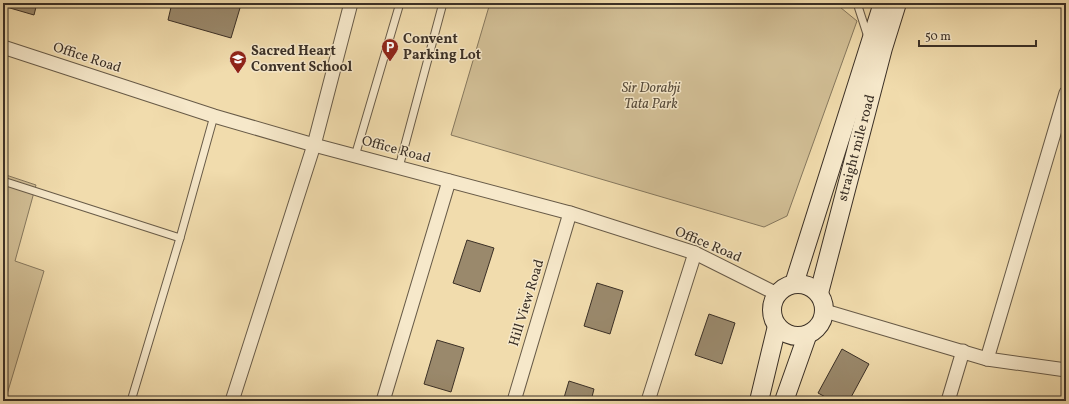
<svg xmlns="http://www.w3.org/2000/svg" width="1069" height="404" font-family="Vollkorn,serif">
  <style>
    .green { fill: #d2bf96; stroke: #86785e }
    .building { fill: #9a896c; stroke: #3b3026 }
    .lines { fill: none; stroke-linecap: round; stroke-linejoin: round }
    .lane-casing { stroke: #685b48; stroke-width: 9 }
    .street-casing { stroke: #685b48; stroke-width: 15 }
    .secondary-casing { stroke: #3b3026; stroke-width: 20 }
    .lane { stroke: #f6e8ca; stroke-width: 7 }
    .street { stroke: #f6e8ca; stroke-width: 13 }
    .secondary { stroke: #f6e8ca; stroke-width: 18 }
    .labels { text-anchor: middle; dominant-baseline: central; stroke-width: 3; stroke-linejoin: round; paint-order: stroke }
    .poi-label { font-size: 14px; font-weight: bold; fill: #3b3026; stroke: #f6e8ca; text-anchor: start }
    .street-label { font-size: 14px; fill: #3b3026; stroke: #f6e8ca }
    .park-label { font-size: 14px; font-style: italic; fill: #594d3c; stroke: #f6e8ca }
  </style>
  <rect width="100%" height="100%" fill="#f1dcad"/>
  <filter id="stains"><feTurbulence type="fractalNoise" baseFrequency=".005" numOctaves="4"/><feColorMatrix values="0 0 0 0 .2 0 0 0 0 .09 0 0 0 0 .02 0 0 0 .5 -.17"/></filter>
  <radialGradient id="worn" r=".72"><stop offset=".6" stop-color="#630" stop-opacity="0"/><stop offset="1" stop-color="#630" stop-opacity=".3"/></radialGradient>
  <g class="green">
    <polygon points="490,3 835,3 857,21 787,216 764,227 451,135"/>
    <polygon points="3,174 36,185 15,261 44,271 5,401 3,401"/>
  </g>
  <g class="building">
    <polygon points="3,3 37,3 34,15 3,6"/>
    <polygon points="172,3 223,3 240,8 231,38 168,20"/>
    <polygon points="467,240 494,248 480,292 453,283"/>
    <polygon points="597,283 623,291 610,334 584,326"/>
    <polygon points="709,314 735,323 722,364 695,355"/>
    <polygon points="437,340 464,348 451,392 424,384"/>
    <polygon points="842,349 869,364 849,401 833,401 818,393"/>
    <polygon points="569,381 594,389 591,401 563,401"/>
  </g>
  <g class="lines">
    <g class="lane-casing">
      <g id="lane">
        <polyline points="857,3 868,37"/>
        <polyline points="355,156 400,3"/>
        <polyline points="399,167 443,3"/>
        <polyline points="3,181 180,238"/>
        <polyline points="131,401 180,238 214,116"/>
      </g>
    </g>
    <g class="street-casing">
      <g id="street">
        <polyline points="3,47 214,116 314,145 570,213 695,253 777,294"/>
        <polyline points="825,311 987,359 1066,370"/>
        <polyline points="987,359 1066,93"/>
        <polyline points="232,401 314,145 351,3"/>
        <polyline points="383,401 449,181"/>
        <polyline points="514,401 570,213"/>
        <polyline points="648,401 695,253"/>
        <polyline points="948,401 963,351"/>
      </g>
    </g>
    <g class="secondary-casing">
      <g id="secondary">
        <circle cx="798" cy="310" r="26"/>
        <polyline points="794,284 883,3"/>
        <polyline points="819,293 883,48 897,3"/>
        <polyline points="759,401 777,326"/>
        <polyline points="784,401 807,336"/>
      </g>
    </g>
    <use href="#lane" class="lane"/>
    <use href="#street" class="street"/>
    <use href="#secondary" class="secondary"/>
  </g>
  <defs>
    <g id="parking-pin" transform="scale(0.9)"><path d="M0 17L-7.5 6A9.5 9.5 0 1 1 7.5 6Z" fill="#8f2418" stroke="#f6e8ca"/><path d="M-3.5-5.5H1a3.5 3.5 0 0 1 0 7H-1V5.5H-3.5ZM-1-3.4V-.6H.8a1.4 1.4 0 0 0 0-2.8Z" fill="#fff"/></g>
    <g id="school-pin" transform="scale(0.9)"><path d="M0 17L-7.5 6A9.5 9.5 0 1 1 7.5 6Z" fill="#8f2418" stroke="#f6e8ca"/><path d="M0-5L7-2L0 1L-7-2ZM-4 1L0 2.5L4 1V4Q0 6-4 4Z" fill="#fff"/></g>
  </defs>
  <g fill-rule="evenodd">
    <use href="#parking-pin" x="390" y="47"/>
    <use href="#school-pin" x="238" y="59"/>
  </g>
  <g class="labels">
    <g class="poi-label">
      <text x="403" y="39">Convent<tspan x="403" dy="16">Parking Lot</tspan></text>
      <text x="251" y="51">Sacred Heart<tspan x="251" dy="16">Convent School</tspan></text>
    </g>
    <g class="street-label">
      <text transform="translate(87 58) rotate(18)">Office Road</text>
      <text transform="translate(857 148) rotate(-75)">straight mile road</text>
      <text transform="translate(396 150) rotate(15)">Office Road</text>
      <text transform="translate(708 245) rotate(23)">Office Road</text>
      <text transform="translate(527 303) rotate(-73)">Hill View Road</text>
    </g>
    <g class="park-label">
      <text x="651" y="88">Sir Dorabji<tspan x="651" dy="16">Tata Park</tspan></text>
    </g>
  </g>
  <rect width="1069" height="404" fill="none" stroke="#f1dcad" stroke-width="16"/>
  <rect x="4" y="4" width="1061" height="396" fill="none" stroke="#3b3026" stroke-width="2"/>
  <rect x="8" y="8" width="1053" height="388" fill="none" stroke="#3b3026"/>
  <path d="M919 40v6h117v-6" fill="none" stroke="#3b3026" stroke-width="2"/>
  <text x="925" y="40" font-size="12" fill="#3b3026" stroke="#f6e8ca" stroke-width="3" paint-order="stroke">50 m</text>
  <rect width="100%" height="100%" filter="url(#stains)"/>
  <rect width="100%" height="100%" fill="url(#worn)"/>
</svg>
